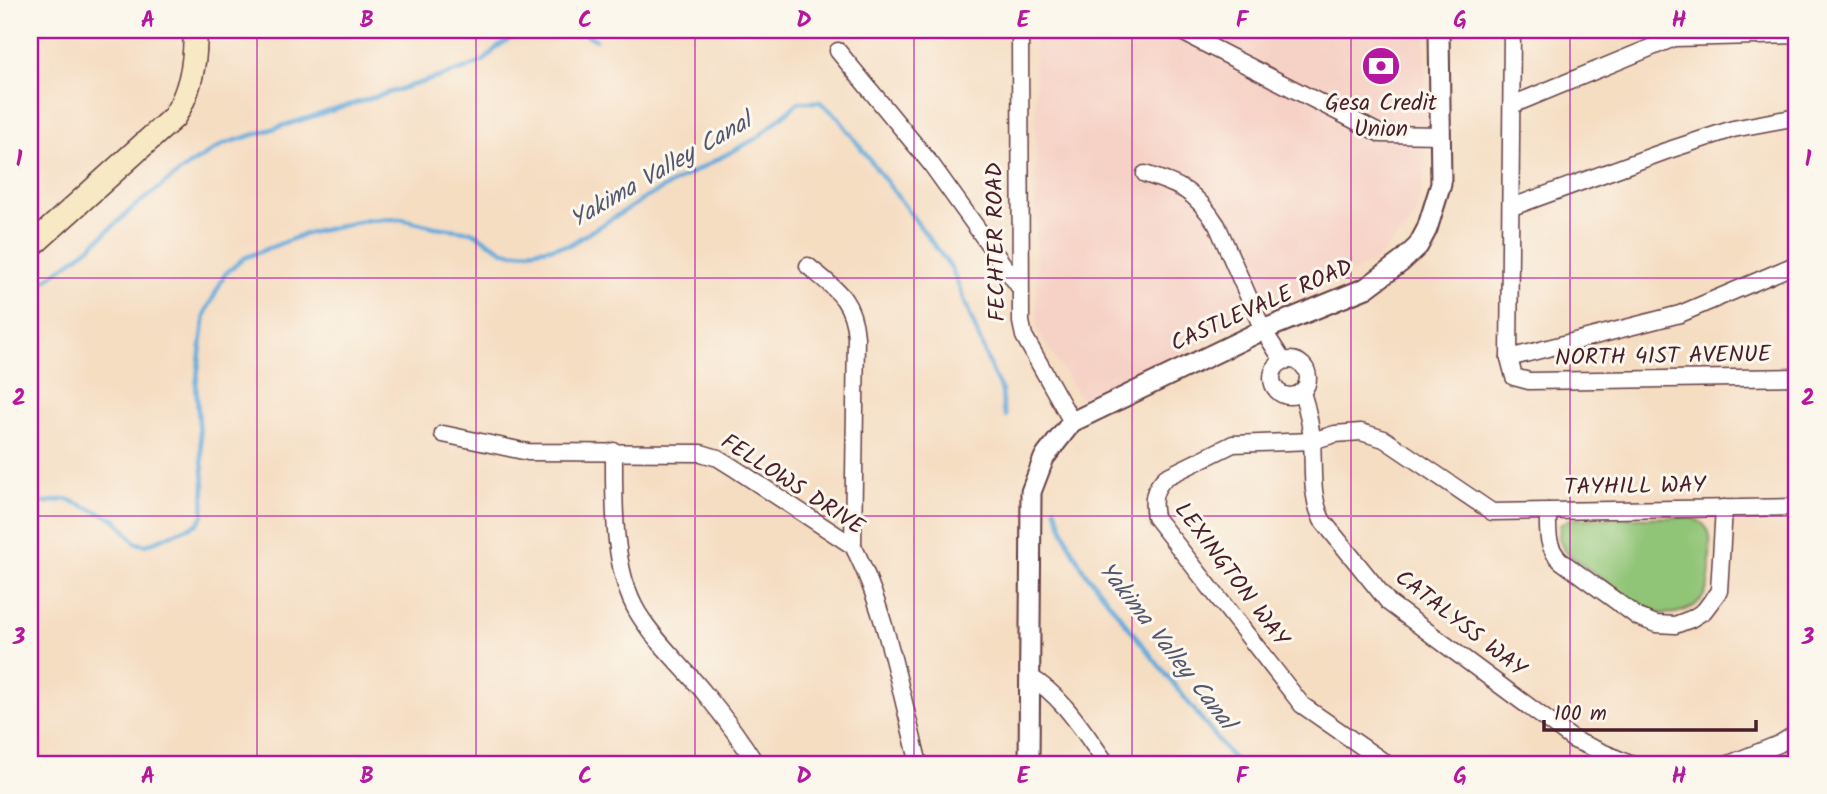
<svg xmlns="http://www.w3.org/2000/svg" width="1827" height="794" font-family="Kalam,sans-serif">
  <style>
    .built { fill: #f6d1c5 }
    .green { fill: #90c476; stroke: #6d7250; stroke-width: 2 }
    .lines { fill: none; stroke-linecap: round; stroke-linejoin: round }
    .stream { stroke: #65abdb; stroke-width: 4.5 }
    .minor-casing { stroke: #643c42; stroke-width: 19 }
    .tertiary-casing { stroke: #643c42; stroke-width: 23 }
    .secondary-casing { stroke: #643c42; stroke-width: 26 }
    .minor { stroke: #fff; stroke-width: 16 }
    .tertiary { stroke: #fff; stroke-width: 19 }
    .secondary { stroke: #f7e9c3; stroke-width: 23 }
    .grid { fill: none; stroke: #b5179e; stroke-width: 2; stroke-opacity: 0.55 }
    .labels { text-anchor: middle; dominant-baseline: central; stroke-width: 6; stroke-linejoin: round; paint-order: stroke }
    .poi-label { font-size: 23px; fill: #4a1f2b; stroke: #fbf7ec }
    .street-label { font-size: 23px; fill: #4a1f2b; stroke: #fbf7ec }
    .water-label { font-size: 24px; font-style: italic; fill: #555771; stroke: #fbf7ec }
    .neatline { fill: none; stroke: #b5179e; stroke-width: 2.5 }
    .grid-label { font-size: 23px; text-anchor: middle; font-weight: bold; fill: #b5179e }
  </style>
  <rect width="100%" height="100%" fill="#fbf7ec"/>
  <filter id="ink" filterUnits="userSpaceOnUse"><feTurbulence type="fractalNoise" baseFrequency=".0143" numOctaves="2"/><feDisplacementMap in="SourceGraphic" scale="14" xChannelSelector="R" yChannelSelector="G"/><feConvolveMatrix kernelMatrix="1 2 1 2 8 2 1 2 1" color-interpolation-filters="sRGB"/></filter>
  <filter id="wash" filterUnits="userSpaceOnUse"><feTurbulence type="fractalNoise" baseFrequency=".00686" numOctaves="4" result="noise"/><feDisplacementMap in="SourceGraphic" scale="28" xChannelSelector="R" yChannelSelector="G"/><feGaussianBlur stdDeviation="1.57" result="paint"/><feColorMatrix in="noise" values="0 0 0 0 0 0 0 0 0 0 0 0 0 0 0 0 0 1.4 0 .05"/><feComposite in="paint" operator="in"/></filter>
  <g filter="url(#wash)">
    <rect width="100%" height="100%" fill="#f5ddc2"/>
    <g class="built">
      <polygon points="1035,30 1426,30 1425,175 1415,218 1374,262 1081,399 1037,329"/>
      <polygon points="30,38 41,38 37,190 30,199"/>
    </g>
    <path class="green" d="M1685 517C1695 518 1703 521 1708 530 1712 538 1710 549 1710 557 1710 566 1710 576 1708 585 1701 613 1668 619 1645 609L1564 551 1559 538 1560 525 1570 519Z"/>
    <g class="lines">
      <g class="stream">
        <polyline points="579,30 596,40"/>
        <polyline points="30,292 89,248 136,205 191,164 224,144 465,69 485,60 497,47 523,30"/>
        <polyline points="30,505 67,499 115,519 136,543 146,545 197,524 203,516 204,484 196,386 205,314 225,274 244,258 305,234 367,220 402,219 435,227 472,232 504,251 515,253 569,245 647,197 757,138 799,102 820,102 837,116 952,269 994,376 1002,391 1003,408 1006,416"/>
        <polyline points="1055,508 1069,544 1085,572 1237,764"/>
      </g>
    </g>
  </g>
  <g filter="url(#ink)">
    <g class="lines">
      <g class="minor-casing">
        <g id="minor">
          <polyline points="1020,30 1021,322 1024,336 1072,422"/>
          <polyline points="1178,30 1381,134 1441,135"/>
          <polyline points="1512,30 1509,358 1514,377 1529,381 1797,377"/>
          <polyline points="838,51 931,164 1020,288"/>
          <polyline points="1512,105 1674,38 1797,35"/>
          <path d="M1145 174C1182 186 1195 191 1217 225L1263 330 1283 361"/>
          <polyline points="1512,207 1666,151 1733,129 1797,117"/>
          <path d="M808 266C835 289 853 298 856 337L853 546"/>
          <polyline points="1509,358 1680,314 1797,264"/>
          <circle cx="1290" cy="378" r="18"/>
          <path d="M1302 392C1307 408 1311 425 1312 442 1314 469 1310 494 1322 520L1389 603 1574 740 1630 764"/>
          <path d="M443 434 528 452 701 453 718 458 734 468 853 546C886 609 901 695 919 764"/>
          <path d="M614 451C614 500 612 570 638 613 657 644 684 667 706 695 724 717 741 740 756 764"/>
          <path d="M1548 511C1548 531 1546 547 1561 561L1638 617 1656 624 1675 625 1691 619 1704 611 1719 591 1724 508"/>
          <path d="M1030 677C1063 696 1084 733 1107 764"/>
          <path d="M1387 764 1302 705 1155 517C1152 500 1153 489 1166 477L1233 444 1312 441 1335 434 1361 432 1384 439 1492 512 1797 507"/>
          <polyline points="1729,764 1779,744 1797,733"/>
        </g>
      </g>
      <g class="tertiary-casing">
        <polyline id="tertiary" points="1029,764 1031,492 1044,458 1072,422 1263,330 1366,288 1401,262 1418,246 1427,229 1441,184 1439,30"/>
      </g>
      <g class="secondary-casing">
        <path id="secondary" d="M30 247 174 117C190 92 196 60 195 30"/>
      </g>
      <use href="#minor" class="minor"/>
      <use href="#tertiary" class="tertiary"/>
      <use href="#secondary" class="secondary"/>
    </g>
  </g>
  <path class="grid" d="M257 30V764M476 30V764M695 30V764M914 30V764M1132 30V764M1351 30V764M1570 30V764M30 278H1797M30 516H1797"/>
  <defs>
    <g id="bank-disc" transform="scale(2.0125)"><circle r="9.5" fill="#b5179e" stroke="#fbf7ec"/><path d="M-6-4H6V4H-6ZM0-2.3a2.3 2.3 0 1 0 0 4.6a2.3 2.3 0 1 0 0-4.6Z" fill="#fff"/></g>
  </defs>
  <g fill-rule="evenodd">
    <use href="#bank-disc" x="1381" y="66"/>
  </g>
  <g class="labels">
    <g class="poi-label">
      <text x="1381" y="104">Gesa Credit<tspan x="1381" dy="26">Union</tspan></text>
    </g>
    <g class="street-label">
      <text transform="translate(997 242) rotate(-91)">FECHTER ROAD</text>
      <text transform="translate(1262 306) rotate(-24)">CASTLEVALE ROAD</text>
      <text transform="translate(1663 357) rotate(-1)">NORTH 41ST AVENUE</text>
      <text transform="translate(792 485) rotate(33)">FELLOWS DRIVE</text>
      <text transform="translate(1635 487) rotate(-1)">TAYHILL WAY</text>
      <text transform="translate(1231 575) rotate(53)">LEXINGTON WAY</text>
      <text transform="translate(1460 624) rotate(38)">CATALYSS WAY</text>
    </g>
    <g class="water-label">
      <text transform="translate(661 171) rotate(-30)">Yakima Valley Canal</text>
      <text transform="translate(1166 646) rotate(52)">Yakima Valley Canal</text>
    </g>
  </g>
  <rect width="1827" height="794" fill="none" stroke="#fbf7ec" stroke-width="77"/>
  <path d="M1544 720v10h212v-10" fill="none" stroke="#4a1f2b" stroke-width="3.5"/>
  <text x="1554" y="720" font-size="21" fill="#4a1f2b" stroke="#fbf7ec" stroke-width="5" paint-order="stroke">100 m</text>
  <rect x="38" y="38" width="1750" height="718" class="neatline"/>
  <g class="grid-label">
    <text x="148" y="27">A</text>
    <text x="367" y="27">B</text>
    <text x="585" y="27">C</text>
    <text x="804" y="27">D</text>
    <text x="1023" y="27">E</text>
    <text x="1242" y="27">F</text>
    <text x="1460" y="27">G</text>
    <text x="1679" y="27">H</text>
    <text x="19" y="166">1</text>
    <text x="1808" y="166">1</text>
    <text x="19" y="405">2</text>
    <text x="1808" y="405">2</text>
    <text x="19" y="644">3</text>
    <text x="1808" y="644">3</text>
    <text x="148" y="783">A</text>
    <text x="367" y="783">B</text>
    <text x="585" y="783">C</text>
    <text x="804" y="783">D</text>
    <text x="1023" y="783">E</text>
    <text x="1242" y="783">F</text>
    <text x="1460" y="783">G</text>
    <text x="1679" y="783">H</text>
  </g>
</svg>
